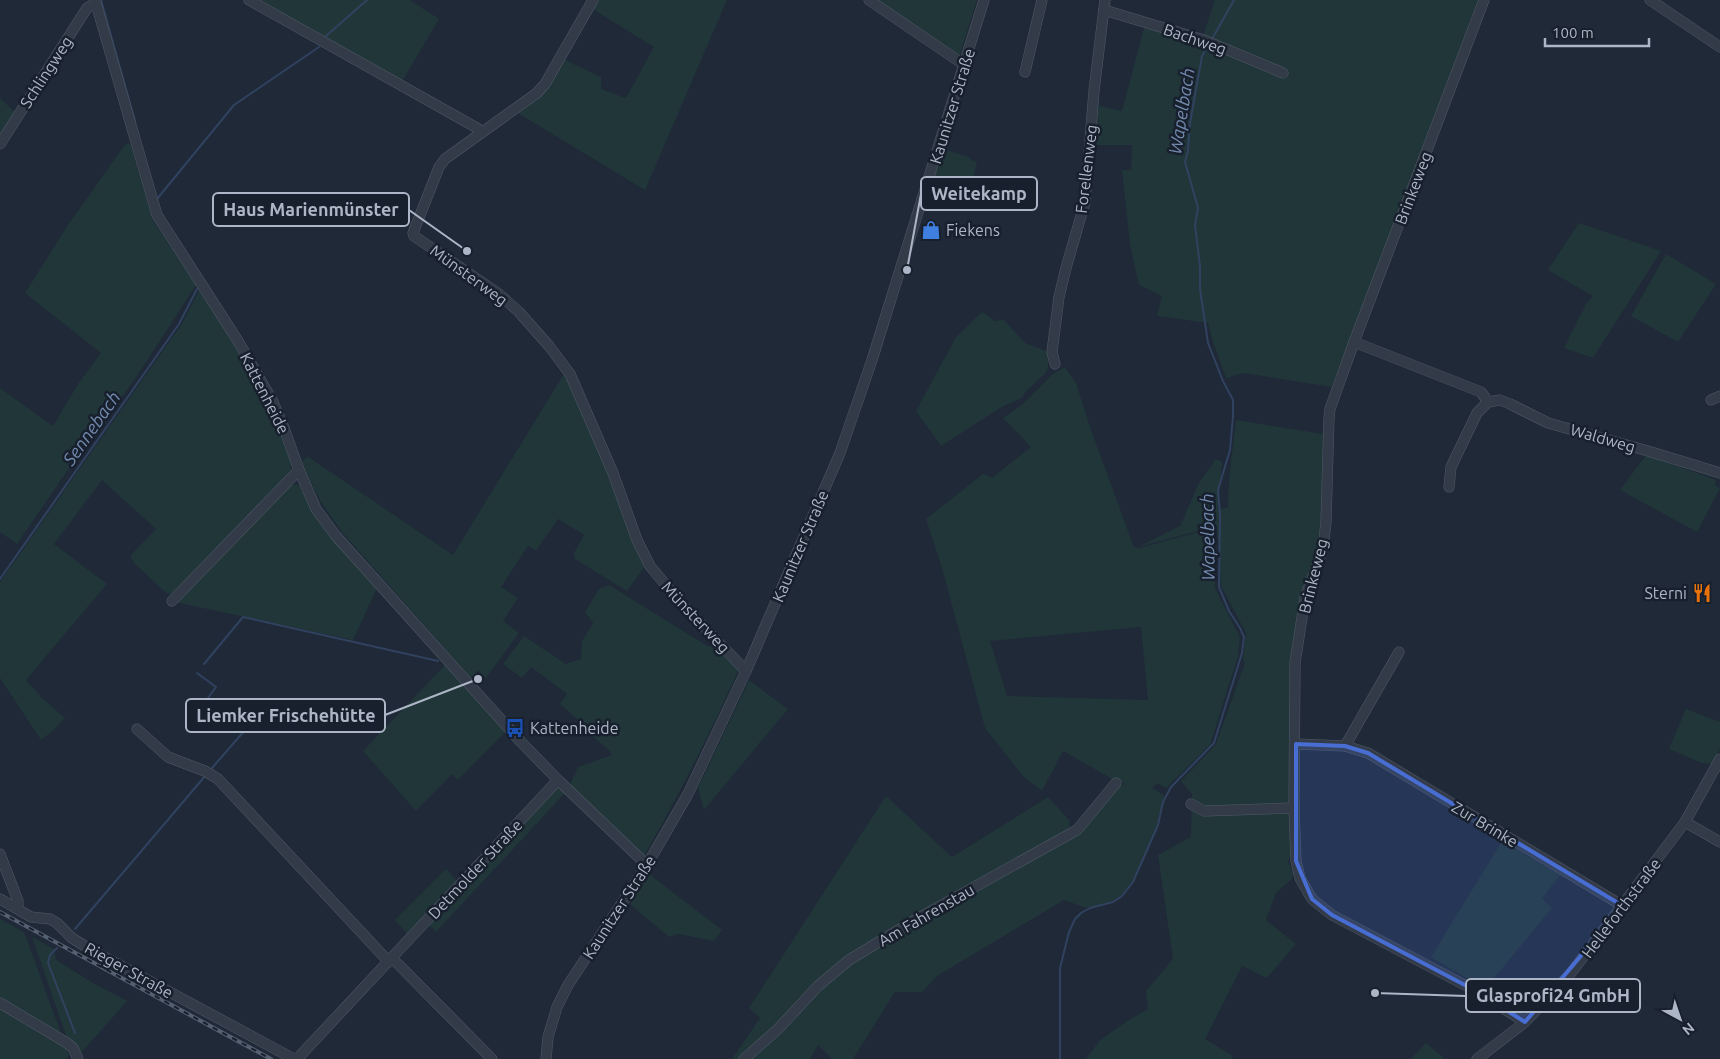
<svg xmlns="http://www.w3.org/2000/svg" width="1720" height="1059" font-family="Ubuntu,sans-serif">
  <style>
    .green { fill: #213639; fill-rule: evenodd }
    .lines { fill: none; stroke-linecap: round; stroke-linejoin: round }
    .stream { stroke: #30425f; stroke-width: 2 }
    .minor-casing { stroke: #505967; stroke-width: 11 }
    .minor { stroke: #333b49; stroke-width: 10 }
    .rail-casing { stroke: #545f70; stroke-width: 4 }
    .rail { stroke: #18202d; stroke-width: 2; stroke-dasharray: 5.5; stroke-linecap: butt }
    .marked { fill: #486dd3; fill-opacity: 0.2; stroke: #486dd3; stroke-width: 4; stroke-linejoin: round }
    .labels { text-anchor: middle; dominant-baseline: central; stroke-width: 5; stroke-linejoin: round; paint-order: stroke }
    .street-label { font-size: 16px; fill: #adb6c6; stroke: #18202d }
    .poi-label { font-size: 16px; fill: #adb6c6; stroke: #18202d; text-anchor: start }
    .water-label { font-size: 18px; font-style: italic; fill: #748bb0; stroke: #18202d }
    .leader { fill: none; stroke: #adb6c6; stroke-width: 2 }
    .callout-dot { fill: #adb6c6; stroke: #18202d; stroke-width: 2 }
    .callout { fill: #18202d; stroke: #adb6c6; stroke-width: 2 }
    .callout-label { font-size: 18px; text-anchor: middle; font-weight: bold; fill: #adb6c6 }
  </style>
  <rect width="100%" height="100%" fill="#1f2938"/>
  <g class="green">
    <polygon points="260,0 410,0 439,19 401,83"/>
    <polygon points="596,0 727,0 645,190 516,112 563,59 601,77 601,89 626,98 654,47 591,8"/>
    <polygon points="874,0 977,0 959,57"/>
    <polygon points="1215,0 1478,0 1332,387 1243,373 1226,378 1213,342 1208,323 1157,316 1162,296 1139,285 1130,245 1122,170 1131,170 1132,145 1092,145 1096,105 1122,111 1145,24 1201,42"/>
    <polygon points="0,98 16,113 0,137"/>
    <polygon points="130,143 153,221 196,285 135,379 83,448 17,544 0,532 0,388 53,426 78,384 101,353 25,293 68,225 122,149 126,144"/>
    <polygon points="943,149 969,157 971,160 977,162 967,204 928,192"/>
    <polygon points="1579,223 1661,251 1593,358 1564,348 1586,304 1593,296 1548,270"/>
    <polygon points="1666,254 1716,284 1678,342 1631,316"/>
    <polygon points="199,291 241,353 268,402 292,463 290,476 173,594 166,593 135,564 130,556 156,529 102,480 54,544 107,584 26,680 43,699 65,718 53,731 41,740 0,678 0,582 181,325"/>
    <polygon points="982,312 995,321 1004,320 1025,343 1049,352 1048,368 1046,373 1025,392 1022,398 1000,408 941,446 916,411 956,337"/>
    <path d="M1065 367 1076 383 1091 430 1134 547 1139 548 1214 528 1215 588 1240 637 1238 656 1210 745 1166 788 1157 783 1152 788 1164 795 1157 825 1145 853 1132 882 1121 896 1107 904 1086 908 1064 900 937 976 922 992H895L853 1059H832L818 1045 810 1059H732L760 1018 749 1008 886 796 952 857 1048 797 1069 820 1070 832 1118 786 1126 784 1114 780 1063 751 1042 791 1023 776 985 728 942 568 926 519 983 474 992 478 1031 447 1003 418 1024 403 1053 374ZM1141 627 1148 700 1007 696 990 641Z"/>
    <polygon points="565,372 611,474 645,566 627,591 575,559 574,553 584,535 558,519 536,551 528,546 501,587 518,598 503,621 519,633 486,678 478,670 471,678 341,531 321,502 301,463 307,456 453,555"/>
    <path d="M1236 420 1323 434 1322 537 1299 603 1291 658 1292 851 1288 862 1294 874 1291 880 1276 893 1266 920 1296 944 1267 978 1242 966 1205 1039 1233 1056 1232 1059H1086L1100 1040 1129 1020 1148 1009 1146 991 1173 959 1158 855 1191 837 1192 794 1181 781 1216 744 1245 663 1243 659 1246 633 1221 586 1217 526 1138 547 1180 526 1199 483 1216 459 1222 462 1218 510 1228 507C1228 478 1233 449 1236 420Z"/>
    <polygon points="1646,455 1716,480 1715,485 1720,488 1697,532 1620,490"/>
    <polygon points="289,484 299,485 306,499 378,586 353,640 175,602"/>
    <path d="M609 585 709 647 717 639 739 669C710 734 678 796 643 858L569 787 578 767 612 755 610 751 585 730 587 728 560 704 567 694 531 667 522 678 503 664 524 636 566 664 581 659 582 641 593 623 585 612 599 589Z"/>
    <polygon points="446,664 506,731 458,780 452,774 416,811 363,751"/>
    <polygon points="749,680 788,709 704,810 698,788"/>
    <polygon points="1686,709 1720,722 1720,749 1713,764 1702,763 1669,749"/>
    <polygon points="557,785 566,792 436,932 428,924"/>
    <polygon points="1502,841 1560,875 1542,899 1552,908 1485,989 1431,957"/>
    <polygon points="446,869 458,882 409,936 395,920"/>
    <polygon points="649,874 722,930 714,941 678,934 669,937 630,904"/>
    <polygon points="0,919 24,932 69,1055 66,1059 0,1059"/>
    <polygon points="32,937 54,949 56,960 93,983 127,1001 81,1053 69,1044"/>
    <polygon points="1426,1043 1445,1059 1411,1059"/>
  </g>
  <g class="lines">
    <g class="stream">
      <polyline points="101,0 135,121"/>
      <polyline points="326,36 367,0"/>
      <polyline points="1212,39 1234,0"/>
      <polyline points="157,199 234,105 319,47"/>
      <polyline points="0,579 179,324 197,289"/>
      <polyline points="204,664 243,617 438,661"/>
      <polyline points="197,673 216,687 208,698 253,721 212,768"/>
      <polyline points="75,929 206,775"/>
      <polyline points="57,948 50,955 48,963 75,1033"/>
      <polyline points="1060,1059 1060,968 1069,932 1075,919 1081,913 1090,908 1113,902 1122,896 1133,882 1158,825 1163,802 1171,787 1214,743 1242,653 1244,637 1240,628 1229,611 1219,587 1220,515 1218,490 1230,450 1233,416 1233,400 1223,381 1208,343 1200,289 1200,266 1195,225 1198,208 1185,162 1188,151 1190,123 1202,56 1207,47"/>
    </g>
    <g class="minor-casing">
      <g id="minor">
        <polyline points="95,0 157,215 238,341 272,400 284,428 299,470 316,509 336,536 521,742 558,780 647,865"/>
        <polyline points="249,0 477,128 481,133"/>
        <polyline points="593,0 545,84 537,93 445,159 439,167 413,233 414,236 499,294 519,312 549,346 570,374 613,473 637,540 650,566 680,602 746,671"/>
        <polyline points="869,0 960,62 965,63"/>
        <polyline points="1484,0 1354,342 1330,409 1329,418 1326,522 1323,549 1305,598 1295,663 1294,808 1296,861 1300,878 1312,899 1332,915 1476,991 1525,1022"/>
        <polyline points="1650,0 1720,47"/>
        <polyline points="1104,10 1204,40 1283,73"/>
        <polyline points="1025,72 1042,0"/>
        <polyline points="0,144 87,8 96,3"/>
        <polyline points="1354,342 1481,392 1488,402"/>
        <polyline points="1055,364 1052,352 1059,297 1066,268 1085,202 1094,91 1105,0"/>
        <polyline points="1711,400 1720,396"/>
        <polyline points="1449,487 1451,467 1477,413 1488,402 1500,400 1510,404 1548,423 1648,451 1720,473"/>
        <polyline points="172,601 299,470"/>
        <polyline points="137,729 168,757 205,771 218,779 389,962"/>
        <polyline points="1296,744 1345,746 1368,753 1623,906"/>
        <polyline points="1345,746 1399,652"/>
        <polyline points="1191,804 1204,811 1294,808"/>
        <polyline points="1685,822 1720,842"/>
        <polyline points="0,854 18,901 18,908"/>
        <polyline points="0,899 31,917 50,919 57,923 72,938 88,948 294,1059"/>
        <polyline points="392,958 492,1059"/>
        <polyline points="0,1003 67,1043 73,1048 78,1059"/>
        <polyline points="297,1059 558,780"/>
        <polyline points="546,1059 548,1037 557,1007 568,985 647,865 688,794 746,671 840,453 872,360 984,0"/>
        <polyline points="744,1059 778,1029 818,986 849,960 915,920 1077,830 1116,783"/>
        <polyline points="1477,1059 1525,1022 1571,973 1685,822 1720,759"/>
      </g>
    </g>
    <use href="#minor" class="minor"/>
    <g class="rail-casing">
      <polyline id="rail" points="0,912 271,1059"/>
    </g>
    <use href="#rail" class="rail"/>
  </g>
  <path class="marked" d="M1296 744 1345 746 1368 753 1623 906 1525 1022 1476 991 1332 915 1312 899 1296 861Z"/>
  <defs>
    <g id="shop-bare" transform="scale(1.5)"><path d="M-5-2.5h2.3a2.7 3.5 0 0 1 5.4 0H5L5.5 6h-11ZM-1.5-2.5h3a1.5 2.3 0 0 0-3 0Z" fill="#3f7fe0" stroke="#18202d" stroke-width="2.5" paint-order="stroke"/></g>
    <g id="restaurant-bare" transform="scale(1.5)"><path d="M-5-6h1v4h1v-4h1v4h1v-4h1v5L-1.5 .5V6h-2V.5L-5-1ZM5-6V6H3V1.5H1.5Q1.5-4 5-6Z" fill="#e8710a" stroke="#18202d" stroke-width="2.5" paint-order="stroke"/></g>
    <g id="bus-bare" transform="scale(1.5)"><path d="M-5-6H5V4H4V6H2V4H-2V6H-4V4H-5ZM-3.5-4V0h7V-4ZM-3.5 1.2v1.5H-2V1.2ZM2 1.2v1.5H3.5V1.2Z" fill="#1a4fb4" stroke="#18202d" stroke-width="2.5" paint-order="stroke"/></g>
  </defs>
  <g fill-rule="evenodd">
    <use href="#shop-bare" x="931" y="230"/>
    <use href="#restaurant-bare" x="1702" y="593"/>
    <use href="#bus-bare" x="515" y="728"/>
  </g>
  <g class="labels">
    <g class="street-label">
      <text transform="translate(1195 39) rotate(19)">Bachweg</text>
      <text transform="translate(46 72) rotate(-57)">Schlingweg</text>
      <text transform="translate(952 106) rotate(-73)">Kaunitzer Straße</text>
      <text transform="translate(1086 169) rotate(-83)">Forellenweg</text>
      <text transform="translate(1413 188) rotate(-69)">Brinkeweg</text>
      <text transform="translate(469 275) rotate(36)">Münsterweg</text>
      <text transform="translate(265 393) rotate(63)">Kattenheide</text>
      <text transform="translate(1603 438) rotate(16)">Waldweg</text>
      <text transform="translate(800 546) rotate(-67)">Kaunitzer Straße</text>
      <text transform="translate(1313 576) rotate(-76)">Brinkeweg</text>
      <text transform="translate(696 617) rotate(47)">Münsterweg</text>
      <text transform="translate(1485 824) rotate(31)">Zur Brinke</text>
      <text transform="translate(475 869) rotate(-47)">Detmolder Straße</text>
      <text transform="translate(619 907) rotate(-57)">Kaunitzer Straße</text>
      <text transform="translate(1621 908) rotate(-53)">Helleforthstraße</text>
      <text transform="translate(926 915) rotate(-30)">Am Fahrenstau</text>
      <text transform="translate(129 970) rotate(29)">Rieger Straße</text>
    </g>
    <g class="poi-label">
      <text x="946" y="230">Fiekens</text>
      <text x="1687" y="593" text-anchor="end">Sterni</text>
      <text x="530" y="728">Kattenheide</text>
    </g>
    <g class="water-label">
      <text transform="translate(1181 111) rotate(-81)">Wapelbach</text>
      <text transform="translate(91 428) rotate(-55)">Sennebach</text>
      <text transform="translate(1207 537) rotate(-91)">Wapelbach</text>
    </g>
  </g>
  <path class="leader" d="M907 270L921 194M467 251L409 210M478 679L385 715M1375 993L1466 996"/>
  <g class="callout-dot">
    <circle cx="907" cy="270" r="5"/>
    <circle cx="467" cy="251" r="5"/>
    <circle cx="478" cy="679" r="5"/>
    <circle cx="1375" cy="993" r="5"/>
  </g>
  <g class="callout">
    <rect x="921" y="177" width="116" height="33" rx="5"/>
    <rect x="213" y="193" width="196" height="33" rx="5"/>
    <rect x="186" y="699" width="199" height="33" rx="5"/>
    <rect x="1466" y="979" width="174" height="33" rx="5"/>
  </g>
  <g class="callout-label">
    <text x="979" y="200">Weitekamp</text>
    <text x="311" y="216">Haus Marienmünster</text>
    <text x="286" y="722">Liemker Frischehütte</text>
    <text x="1553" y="1002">Glasprofi24 GmbH</text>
  </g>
  <g transform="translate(1680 1019) rotate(140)" stroke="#18202d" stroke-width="4" paint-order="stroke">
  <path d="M0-4L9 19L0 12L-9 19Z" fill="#adb6c6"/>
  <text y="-8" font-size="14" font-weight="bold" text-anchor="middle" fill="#adb6c6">N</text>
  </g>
  <path d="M1545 38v8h104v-8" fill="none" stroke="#adb6c6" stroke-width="2.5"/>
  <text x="1552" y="38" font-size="15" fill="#adb6c6" stroke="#18202d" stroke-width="4" paint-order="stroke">100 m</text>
</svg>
